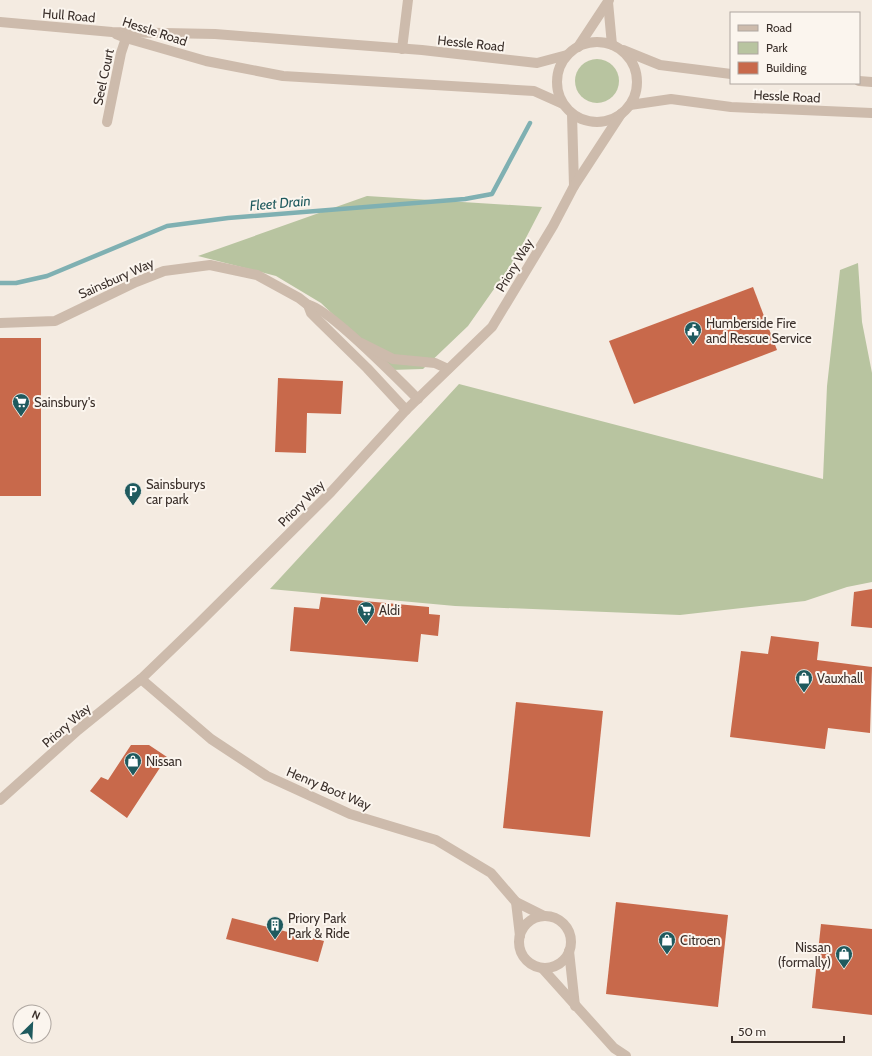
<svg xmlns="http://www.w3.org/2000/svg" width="872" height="1056" font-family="Cabin,sans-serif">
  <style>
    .green { fill: #b8c4a0 }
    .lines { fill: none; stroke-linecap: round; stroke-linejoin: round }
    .stream { stroke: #7fb0b2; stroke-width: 4.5 }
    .building { fill: #c8694b }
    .minor { stroke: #cdbbac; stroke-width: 10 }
    .tertiary { stroke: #cdbbac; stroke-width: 10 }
    .labels { text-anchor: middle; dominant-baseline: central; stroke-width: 4; stroke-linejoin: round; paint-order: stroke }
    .street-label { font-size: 13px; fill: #3b302b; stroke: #fbf5ee }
    .poi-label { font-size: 13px; fill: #3b302b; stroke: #fbf5ee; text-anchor: start }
    .water-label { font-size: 14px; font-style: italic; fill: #1f5a5e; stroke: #fbf5ee }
  </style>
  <rect width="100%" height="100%" fill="#f4ebe1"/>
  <g class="green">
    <circle cx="597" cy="81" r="22"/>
    <polygon points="367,196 542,207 515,259 468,326 423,369 391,370 321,303 276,276 198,256"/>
    <polygon points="858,263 862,322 872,373 872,582 847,587 805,601 680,615 455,606 270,589 459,384 823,479 827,386 840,270"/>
  </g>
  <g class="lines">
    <polyline class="stream" points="0,283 16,283 47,276 167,226 228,218 465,199 492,194 530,123"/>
  </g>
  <g class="building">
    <polygon points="753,287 777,350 634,404 609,341"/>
    <rect x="0" y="338" width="41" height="158"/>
    <polygon points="278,378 343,381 341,414 307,413 306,453 275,452"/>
    <polygon points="872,589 872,628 851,626 854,592"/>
    <polygon points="321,597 429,607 429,614 440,615 438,636 421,634 418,662 290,651 294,607 319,609"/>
    <polygon points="771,636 819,642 817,660 872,667 870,733 828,728 825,749 730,737 741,651 768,654"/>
    <polygon points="516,702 603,711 590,837 503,828"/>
    <polygon points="131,745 149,745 167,757 127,818 90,791 101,777 108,780"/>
    <polygon points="616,902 728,915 718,1007 606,994"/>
    <polygon points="232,918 324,941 318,962 226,939"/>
    <polygon points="821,924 872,929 872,1015 812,1008"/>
  </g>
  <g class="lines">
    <g class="minor">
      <polyline points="608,2 612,45"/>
      <polyline points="578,47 609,0"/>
      <polyline points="402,49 408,0"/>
      <polyline points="107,122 121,53 126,38"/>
      <path d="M308 305C325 305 402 383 418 399"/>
      <polyline points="0,323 55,321 136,282 164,271 210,265 257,275 299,298 308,305 311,313 319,321 367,368 406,410"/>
      <polyline points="141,679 211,739 267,776 350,814 436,840 491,873 516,902 544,916"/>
      <polyline points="516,902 520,936"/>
      <circle cx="545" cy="942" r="26"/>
      <polyline points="569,951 575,1006"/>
      <polyline points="542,968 614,1048 626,1056"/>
    </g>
    <g class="tertiary">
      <polyline points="0,22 112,32 215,34 422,50 537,63 567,55"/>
      <polyline points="116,34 126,38 206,61 283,76 534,91 563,104"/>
      <circle cx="597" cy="82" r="40"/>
      <polyline points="623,50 660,65 731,74"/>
      <polyline points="859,81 872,82"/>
      <polyline points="630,105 671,99 731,107 872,113"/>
      <polyline points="572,114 574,186"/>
      <polyline points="361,343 393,359 435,363 448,369"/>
      <polyline points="0,800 78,730 141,679 196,626 331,492 406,410 492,327 553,226 574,186 621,114"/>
    </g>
  </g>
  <defs>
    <g id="civic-pin" transform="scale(0.9)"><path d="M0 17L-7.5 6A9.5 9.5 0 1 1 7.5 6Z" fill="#1f5a5e" stroke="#fbf5ee"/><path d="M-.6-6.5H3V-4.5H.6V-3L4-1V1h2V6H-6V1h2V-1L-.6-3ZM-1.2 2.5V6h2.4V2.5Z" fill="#fff"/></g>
    <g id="supermarket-pin" transform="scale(0.9)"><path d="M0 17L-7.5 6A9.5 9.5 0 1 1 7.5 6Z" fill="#1f5a5e" stroke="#fbf5ee"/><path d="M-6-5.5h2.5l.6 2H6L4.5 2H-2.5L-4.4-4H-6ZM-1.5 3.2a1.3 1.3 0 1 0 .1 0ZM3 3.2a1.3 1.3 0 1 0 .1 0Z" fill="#fff"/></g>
    <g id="parking-pin" transform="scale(0.9)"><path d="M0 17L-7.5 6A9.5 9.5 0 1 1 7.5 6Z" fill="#1f5a5e" stroke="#fbf5ee"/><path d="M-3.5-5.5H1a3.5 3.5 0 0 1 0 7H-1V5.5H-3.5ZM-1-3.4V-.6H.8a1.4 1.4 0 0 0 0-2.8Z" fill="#fff"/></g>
    <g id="shop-pin" transform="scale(0.9)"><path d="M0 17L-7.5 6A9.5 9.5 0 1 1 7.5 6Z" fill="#1f5a5e" stroke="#fbf5ee"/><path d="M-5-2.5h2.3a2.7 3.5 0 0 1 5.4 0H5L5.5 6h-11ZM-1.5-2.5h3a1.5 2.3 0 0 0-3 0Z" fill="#fff"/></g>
    <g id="building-pin" transform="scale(0.9)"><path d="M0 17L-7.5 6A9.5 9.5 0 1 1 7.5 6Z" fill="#1f5a5e" stroke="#fbf5ee"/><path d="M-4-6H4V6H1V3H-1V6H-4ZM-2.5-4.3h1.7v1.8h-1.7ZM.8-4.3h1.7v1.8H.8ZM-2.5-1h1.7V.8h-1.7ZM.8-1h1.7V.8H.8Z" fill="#fff"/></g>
  </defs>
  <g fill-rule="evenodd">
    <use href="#civic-pin" x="693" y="330"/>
    <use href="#supermarket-pin" x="21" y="402"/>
    <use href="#parking-pin" x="133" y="491"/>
    <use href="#supermarket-pin" x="366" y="610"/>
    <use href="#shop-pin" x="804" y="678"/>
    <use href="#shop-pin" x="133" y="761"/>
    <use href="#building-pin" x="275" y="925"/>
    <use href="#shop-pin" x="667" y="940"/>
    <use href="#shop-pin" x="844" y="954"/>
  </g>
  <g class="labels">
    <g class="street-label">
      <text transform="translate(69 15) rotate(5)">Hull Road</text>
      <text transform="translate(155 31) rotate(18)">Hessle Road</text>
      <text transform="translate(471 43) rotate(6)">Hessle Road</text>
      <text transform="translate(103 77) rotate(-78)">Seel Court</text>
      <text transform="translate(787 96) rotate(3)">Hessle Road</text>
      <text transform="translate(514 265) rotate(-59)">Priory Way</text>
      <text transform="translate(116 278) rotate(-24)">Sainsbury Way</text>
      <text transform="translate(301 503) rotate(-45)">Priory Way</text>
      <text transform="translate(66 725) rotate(-41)">Priory Way</text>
      <text transform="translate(329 788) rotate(23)">Henry Boot Way</text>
    </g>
    <g class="poi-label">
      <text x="706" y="323">Humberside Fire<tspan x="706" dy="15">and Rescue Service</tspan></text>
      <text x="34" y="402">Sainsbury's</text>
      <text x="146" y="484">Sainsburys<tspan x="146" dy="15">car park</tspan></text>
      <text x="379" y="610">Aldi</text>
      <text x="817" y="678">Vauxhall</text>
      <text x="146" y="761">Nissan</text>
      <text x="288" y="918">Priory Park<tspan x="288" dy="15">Park &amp; Ride</tspan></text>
      <text x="680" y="940">Citroen</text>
      <text x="831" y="947" text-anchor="end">Nissan<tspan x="831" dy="15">(formally)</tspan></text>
    </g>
    <g class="water-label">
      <text transform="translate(280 203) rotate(-5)">Fleet Drain</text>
    </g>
  </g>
  <rect x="730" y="12" width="130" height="72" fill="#fbf5ee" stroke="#aea6a0"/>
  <rect x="738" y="25" width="20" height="6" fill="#cdbbac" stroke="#aea6a0"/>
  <text x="766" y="32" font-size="12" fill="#3b302b">Road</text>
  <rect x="738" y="42" width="20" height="12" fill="#b8c4a0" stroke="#aea6a0"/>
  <text x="766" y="52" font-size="12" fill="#3b302b">Park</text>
  <rect x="738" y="62" width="20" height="12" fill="#c8694b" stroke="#aea6a0"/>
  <text x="766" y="72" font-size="12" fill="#3b302b">Building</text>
  <g transform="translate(32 1024) rotate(24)"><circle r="19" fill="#fbf5ee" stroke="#aea6a0"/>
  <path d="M0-3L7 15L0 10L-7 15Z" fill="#1f5a5e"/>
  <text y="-6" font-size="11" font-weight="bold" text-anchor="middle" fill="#3b302b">N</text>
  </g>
  <path d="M732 1036v6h112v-6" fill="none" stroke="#3b302b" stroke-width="2"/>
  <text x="738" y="1036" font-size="12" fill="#3b302b" stroke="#fbf5ee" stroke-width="3" paint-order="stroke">50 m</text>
</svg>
